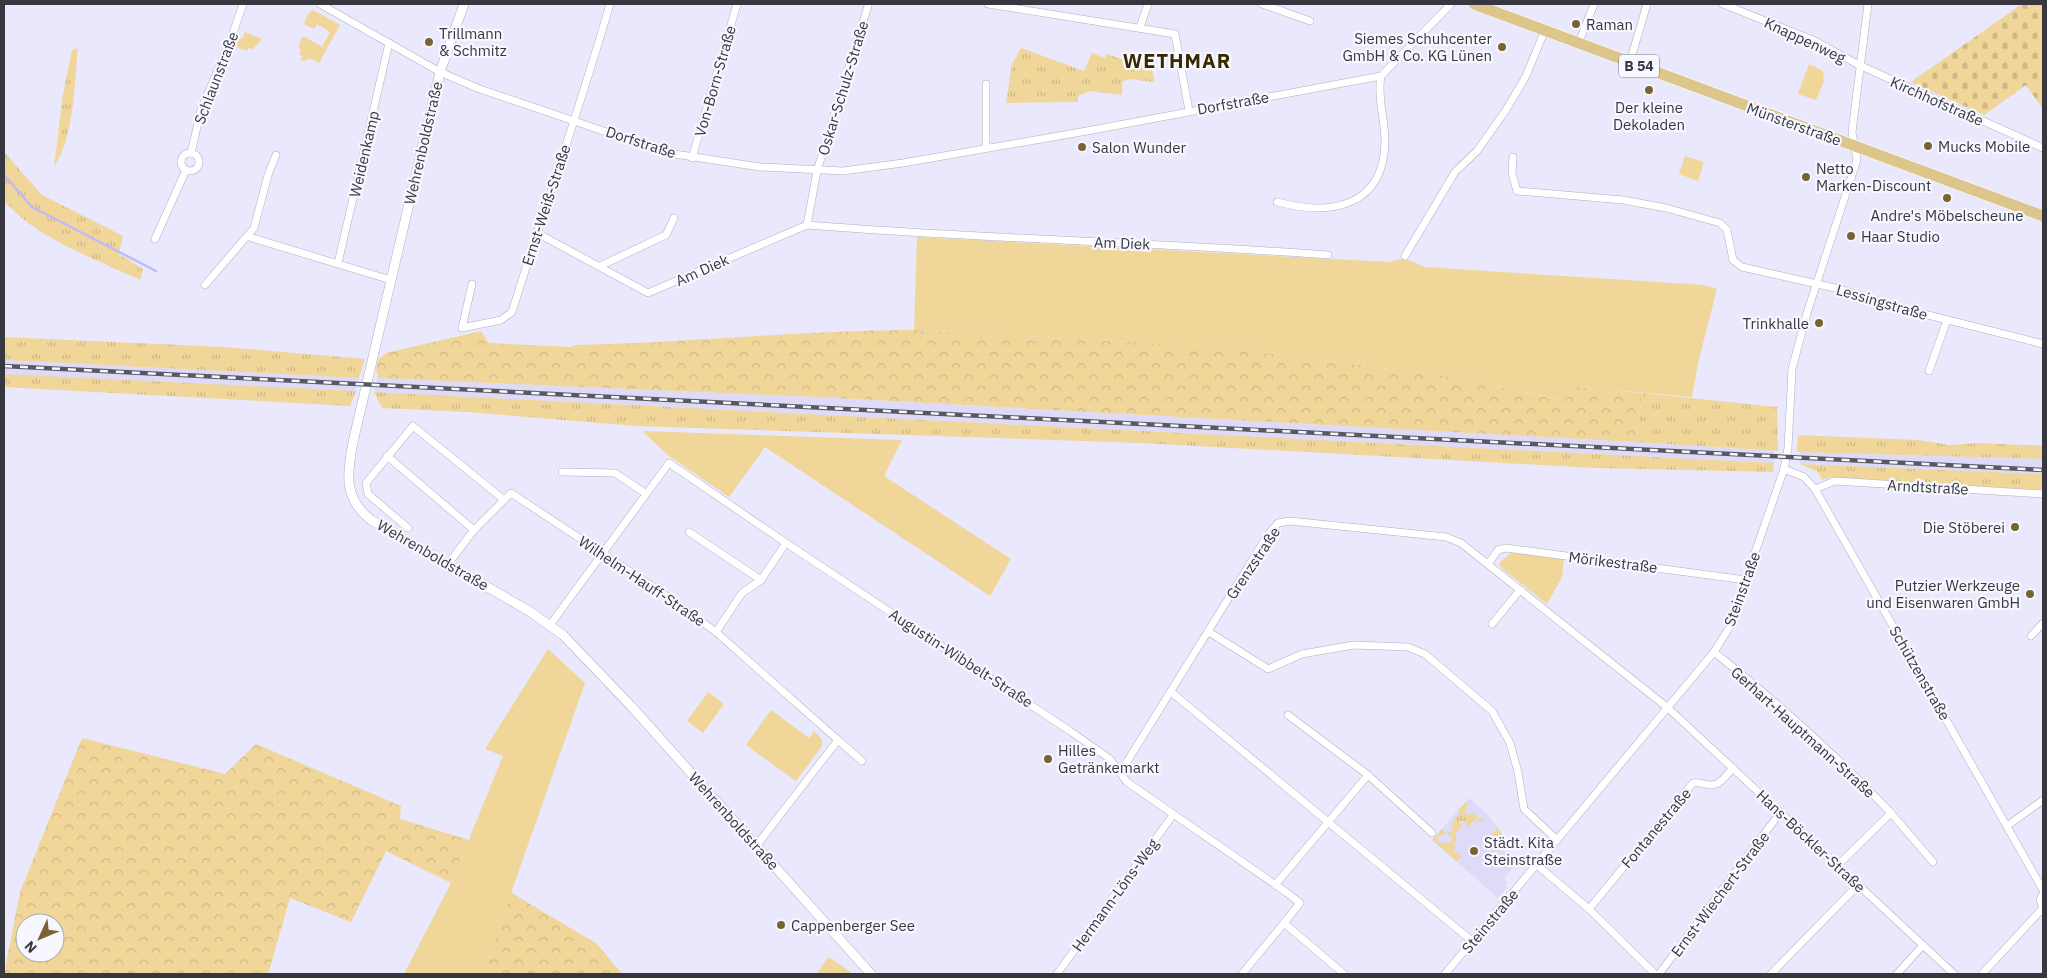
<svg xmlns="http://www.w3.org/2000/svg" width="2047" height="978" font-family="'IBM Plex Sans',sans-serif">
  <style>
    .built { fill: #dddbf7 }
    .grass { fill: url(#grass-tufts) }
    .forest { fill: url(#forest-crowns); fill-rule: evenodd }
    .cemetery { fill: url(#cemetery-stones) }
    .green { fill: #f1d69a }
    .lines { fill: none; stroke-linecap: round; stroke-linejoin: round }
    .stream { stroke: #c0baf8; stroke-width: 2.5 }
    .minor-casing { stroke: #afaec1; stroke-width: 8 }
    .tertiary-casing { stroke: #afaec1; stroke-width: 10 }
    .primary-casing { stroke: #fff; stroke-width: 12 }
    .minor { stroke: #fff; stroke-width: 7 }
    .tertiary { stroke: #fff; stroke-width: 9 }
    .primary { stroke: #ddc68c; stroke-width: 11 }
    .rail-casing { stroke: #585862; stroke-width: 4.5 }
    .rail { stroke: #f7f7ff; stroke-width: 2.5; stroke-dasharray: 8; stroke-linecap: butt }
    .poi-dot { fill: #786333; stroke: #f7f7ff; stroke-width: 2 }
    .labels { text-anchor: middle; dominant-baseline: central; stroke-width: 4.5; stroke-linejoin: round; paint-order: stroke }
    .shield { fill: #f7f7ff; stroke: #717179; stroke-width: 1 }
    .shield-label { font-size: 14px; font-weight: bold; fill: #37373f }
    .poi-label { font-size: 15px; fill: #37373f; stroke: #f7f7ff; text-anchor: start }
    .street-label { font-size: 15px; fill: #37373f; stroke: #f7f7ff }
    .district-label { font-size: 20px; font-weight: bold; letter-spacing: 1px; fill: #382900; stroke: #f7f7ff }
  </style>
  <defs>
    <pattern id="grass-tufts" width="24" height="20" patternUnits="userSpaceOnUse" patternTransform="scale(1.25)"><rect width="24" height="20" fill="#f1d69a"/><path d="M3 7l-1-3M5 7V3M7 7l1-3M15 17l-1-3M17 17v-4M19 17l1-3" fill="none" stroke="#cfb886"/></pattern>
    <pattern id="forest-crowns" width="20" height="18" patternUnits="userSpaceOnUse" patternTransform="scale(1.25)"><rect width="20" height="18" fill="#f1d69a"/><path d="M2 6a3 3 0 1 1 6 0M12 15a3 3 0 1 1 6 0" fill="none" stroke="#cfb886"/></pattern>
    <pattern id="cemetery-stones" width="16" height="16" patternUnits="userSpaceOnUse" patternTransform="scale(1.25)"><rect width="16" height="16" fill="#f1d69a"/><path d="M2 7V4a2 2 0 0 1 4 0v3zM10 15v-3a2 2 0 0 1 4 0v3z" fill="#cfb886"/></pattern>
  </defs>
  <rect width="100%" height="100%" fill="#e9e8fc"/>
  <g class="built">
    <polygon points="4,360 359,378 353,399 4,376"/>
    <polygon points="377,378 817,397 1636,442 1774,451 1774,463 374,392"/>
    <polygon points="1800,452 2043,459 2043,474 1800,464"/>
    <polygon points="1469,798 1488,815 1502,834 1500,838 1507,859 1515,865 1504,879 1508,882 1505,886 1507,888 1498,898 1432,840"/>
  </g>
  <g class="grass">
    <path d="M78 48C74 86 75 133 54 167L63 94 72 50Z"/>
    <polygon points="1021,48 1084,71 1092,53 1105,58 1107,54 1152,70 1155,82 1128,79 1122,82 1122,95 1090,91 1078,96 1078,102 1006,103 1012,64"/>
    <path d="M4 152 42 195 123 236 119 254 143 269 140 280C94 258 39 240 4 201Z"/>
    <polygon points="4,337 223,347 365,359 359,378 4,360"/>
    <polygon points="4,374 356,391 350,406 4,387"/>
    <polygon points="374,392 1774,463 1773,472 1596,468 1142,443 636,426 467,412 382,408"/>
    <polygon points="1642,393 1777,407 1778,451 1636,442"/>
    <polygon points="1798,435 1918,440 1949,445 1980,443 2043,446 2043,459 1797,452"/>
    <polygon points="1800,464 2043,474 2043,490 1831,477 1822,480 1818,472"/>
    <polygon points="1466,802 1468,806 1465,808 1466,815 1474,813 1479,819 1484,820 1481,823 1476,819 1467,827 1464,821 1459,821 1462,827 1455,833 1457,840 1453,845 1456,847 1453,850 1461,856 1457,861 1432,840 1442,829 1444,834 1438,837 1437,842 1444,843 1451,842 1453,838 1447,834 1452,831 1453,821 1460,813 1458,810"/>
    <polygon points="1498,828 1502,834 1500,838 1503,847 1498,852 1493,848 1496,844 1488,838"/>
  </g>
  <g class="forest">
    <path d="M914 330 1223 347 1459 378 1560 400 1566 386 1642 393 1636 442 817 397 377 378 378 373H376L378 360 386 353 481 331 489 343 571 347 576 345C689 343 801 330 914 330Z"/>
    <path d="M82 738 225 774 256 744 401 806 400 819 469 840 451 883 386 851 351 922 290 898 268 974H4L20 892ZM25 923H55V953H25Z"/>
    <polygon points="510,892 597,944 622,974 495,974 486,964"/>
  </g>
  <polygon class="cemetery" points="2022,4 2043,4 2043,109 2026,85 1984,115 1911,82"/>
  <g class="green">
    <polygon points="313,10 340,25 319,63 309,58 306,61 300,60 303,57 299,54 301,49 298,47 302,37 305,37 322,47 330,32 317,24 314,29 304,24 308,14"/>
    <polygon points="245,32 262,39 253,49 248,48 247,51 233,46 236,38 242,39"/>
    <polygon points="1809,64 1823,71 1824,81 1816,100 1798,94"/>
    <polygon points="1685,156 1704,162 1698,181 1679,174"/>
    <polygon points="917,237 1389,262 1404,258 1425,267 1704,285 1717,289 1699,359 1692,397 1566,386 1561,400 1459,378 1223,347 914,330"/>
    <polygon points="642,431 902,440 884,476 1011,559 990,596 765,447 729,497 669,456"/>
    <polygon points="1512,552 1524,552 1564,557 1562,577 1547,604 1501,568 1499,563"/>
    <polygon points="548,649 585,683 486,964 495,974 404,974 451,883 503,756 485,749"/>
    <polygon points="708,692 724,704 703,733 687,721"/>
    <polygon points="771,710 809,738 814,731 822,739 822,746 796,781 746,745"/>
    <polygon points="828,957 851,972 850,974 817,974"/>
  </g>
  <g class="lines">
    <polyline class="stream" points="4,175 32,207 156,271"/>
    <g class="minor-casing">
      <g id="minor">
        <polyline points="320,4 440,72 477,88 668,153 760,167 843,171 903,163 1087,131 1381,76 1451,4"/>
        <polyline points="988,4 1175,34 1189,111"/>
        <polyline points="1262,4 1310,21"/>
        <polyline points="1723,4 1815,41 1859,65 2043,148"/>
        <path d="M868 6 817 171 807 225C980 239 1154 242 1328 255"/>
        <polyline points="1140,27 1148,4"/>
        <polyline points="1579,42 1594,4"/>
        <polyline points="1630,62 1647,4"/>
        <polyline points="986,84 986,147"/>
        <polyline points="191,153 201,110 231,39 243,4"/>
        <circle cx="190" cy="162" r="9"/>
        <polyline points="1513,157 1512,173 1517,191 1623,200 1666,208 1720,223 1727,230 1733,260 1742,267 1839,289 1912,311 2043,344"/>
        <polyline points="692,158 737,4"/>
        <path d="M1277 202C1330 216 1384 208 1385 141 1385 120 1377 97 1381 76"/>
        <polyline points="537,233 648,293 807,225"/>
        <polyline points="249,237 391,280"/>
        <polyline points="155,239 186,170"/>
        <polyline points="1405,256 1455,172 1477,151 1506,110 1526,76 1545,30"/>
        <polyline points="338,263 389,43"/>
        <polyline points="600,266 666,235 674,218"/>
        <path d="M472 284 462 328 501 320 512 312C544 209 580 108 610 4"/>
        <polyline points="205,285 254,228 268,175 276,155"/>
        <polyline points="1929,371 1947,320"/>
        <polyline points="387,456 474,530"/>
        <polyline points="1784,469 1804,477 1815,489 2043,890"/>
        <polyline points="562,472 615,473 645,493"/>
        <polyline points="1815,489 1835,481 2043,494"/>
        <polyline points="408,528 368,494 366,483 413,426 503,499"/>
        <polyline points="689,532 761,580"/>
        <polyline points="448,564 474,530 511,493 655,588 716,632 838,740 756,846"/>
        <polyline points="1488,564 1498,550 1506,548 1746,580"/>
        <polyline points="1492,624 1520,590"/>
        <polyline points="550,625 669,463 786,543 1070,731 1110,759 1127,782 1286,892 1300,903 1284,923 1344,974"/>
        <polyline points="716,632 742,593 761,580 786,543"/>
        <polyline points="1209,632 1268,669 1302,654 1354,645 1408,647 1425,654 1492,711 1510,743 1518,772 1524,809 1557,840"/>
        <polyline points="2031,636 2043,623"/>
        <path d="M1714 652C1777 702 1836 755 1891 813L1837 866"/>
        <polyline points="1171,692 1472,941"/>
        <polyline points="1288,715 1368,775 1432,833"/>
        <polyline points="838,740 862,761"/>
        <polyline points="1120,773 1269,533 1278,523 1290,521 1446,537 1461,543 1668,708 1954,974"/>
        <polyline points="1891,813 1933,862"/>
        <polyline points="2007,826 2043,800"/>
        <polyline points="1537,865 1589,909 1655,974"/>
        <polyline points="1275,885 1368,775"/>
        <polyline points="2043,894 2040,900 2043,908"/>
        <path d="M1589 909 1693 783C1700 782 1703 784 1710 785 1720 786 1726 775 1733 768"/>
        <polyline points="1057,974 1173,815"/>
        <polyline points="1242,974 1284,923"/>
        <polyline points="1445,974 1714,652 1729,628 1784,469 1788,448 1792,369 1807,313 1857,160 1852,132 1868,4"/>
        <polyline points="1659,974 1780,813"/>
        <polyline points="1771,974 1858,885"/>
        <polyline points="1897,974 1923,945"/>
        <polyline points="1982,974 2043,908"/>
      </g>
    </g>
    <g class="tertiary-casing">
      <path id="tertiary" d="M464 4 440 72 353 442C347 473 343 498 371 520L529 611 563 635 631 706 871 974"/>
    </g>
    <g class="primary-casing">
      <polyline id="primary" points="1474,4 2043,216"/>
    </g>
    <use href="#minor" class="minor"/>
    <use href="#tertiary" class="tertiary"/>
    <use href="#primary" class="primary"/>
    <g class="rail-casing">
      <polyline id="rail" points="4,366 2043,470"/>
    </g>
    <use href="#rail" class="rail"/>
  </g>
  <g class="poi-dot">
    <circle cx="1576" cy="24" r="5"/>
    <circle cx="429" cy="42" r="5"/>
    <circle cx="1502" cy="47" r="5"/>
    <circle cx="1649" cy="90" r="5"/>
    <circle cx="1928" cy="146" r="5"/>
    <circle cx="1082" cy="147" r="5"/>
    <circle cx="1806" cy="177" r="5"/>
    <circle cx="1947" cy="198" r="5"/>
    <circle cx="1851" cy="236" r="5"/>
    <circle cx="1819" cy="323" r="5"/>
    <circle cx="2015" cy="527" r="5"/>
    <circle cx="2030" cy="594" r="5"/>
    <circle cx="1048" cy="759" r="5"/>
    <circle cx="1474" cy="851" r="5"/>
    <circle cx="781" cy="925" r="5"/>
  </g>
  <g class="labels">
    <rect class="shield" x="1619" y="54.5" width="40" height="23" rx="4"/>
    <g class="shield-label">
      <text x="1639" y="66">B 54</text>
    </g>
    <g class="poi-label">
      <text x="1586" y="24">Raman</text>
      <text x="439" y="33">Trillmann<tspan x="439" dy="17">&amp; Schmitz</tspan></text>
      <text x="1492" y="38" text-anchor="end">Siemes Schuhcenter<tspan x="1492" dy="17">GmbH &amp; Co. KG Lünen</tspan></text>
      <text x="1649" y="107" text-anchor="middle">Der kleine<tspan x="1649" dy="17">Dekoladen</tspan></text>
      <text x="1938" y="146">Mucks Mobile</text>
      <text x="1092" y="147">Salon Wunder</text>
      <text x="1816" y="168">Netto<tspan x="1816" dy="17">Marken-Discount</tspan></text>
      <text x="1947" y="215" text-anchor="middle">Andre's Möbelscheune</text>
      <text x="1861" y="236">Haar Studio</text>
      <text x="1809" y="323" text-anchor="end">Trinkhalle</text>
      <text x="2005" y="527" text-anchor="end">Die Stöberei</text>
      <text x="2020" y="585" text-anchor="end">Putzier Werkzeuge<tspan x="2020" dy="17">und Eisenwaren GmbH</tspan></text>
      <text x="1058" y="750">Hilles<tspan x="1058" dy="17">Getränkemarkt</tspan></text>
      <text x="1484" y="842">Städt. Kita<tspan x="1484" dy="17">Steinstraße</tspan></text>
      <text x="791" y="925">Cappenberger See</text>
    </g>
    <g class="street-label">
      <text transform="translate(1805 40) rotate(25)">Knappenweg</text>
      <text transform="translate(216 78) rotate(-69)">Schlaunstraße</text>
      <text transform="translate(715 81) rotate(-74)">Von-Born-Straße</text>
      <text transform="translate(843 88) rotate(-73)">Oskar-Schulz-Straße</text>
      <text transform="translate(1937 101) rotate(24)">Kirchhofstraße</text>
      <text transform="translate(1233 103) rotate(-10)">Dorfstraße</text>
      <text transform="translate(1794 124) rotate(20)">Münsterstraße</text>
      <text transform="translate(641 142) rotate(18)">Dorfstraße</text>
      <text transform="translate(423 143) rotate(-77)">Wehrenboldstraße</text>
      <text transform="translate(364 154) rotate(-77)">Weidenkamp</text>
      <text transform="translate(546 205) rotate(-72)">Ernst-Weiß-Straße</text>
      <text transform="translate(1122 243) rotate(2)">Am Diek</text>
      <text transform="translate(702 270) rotate(-24)">Am Diek</text>
      <text transform="translate(1882 302) rotate(16)">Lessingstraße</text>
      <text transform="translate(1928 487) rotate(3)">Arndtstraße</text>
      <text transform="translate(433 555) rotate(30)">Wehrenboldstraße</text>
      <text transform="translate(1613 562) rotate(7)">Mörikestraße</text>
      <text transform="translate(1253 563) rotate(-56)">Grenzstraße</text>
      <text transform="translate(642 581) rotate(34)">Wilhelm-Hauff-Straße</text>
      <text transform="translate(1742 589) rotate(-70)">Steinstraße</text>
      <text transform="translate(961 658) rotate(33)">Augustin-Wibbelt-Straße</text>
      <text transform="translate(1920 673) rotate(60)">Schützenstraße</text>
      <text transform="translate(1803 732) rotate(42)">Gerhart-Hauptmann-Straße</text>
      <text transform="translate(734 821) rotate(48)">Wehrenboldstraße</text>
      <text transform="translate(1656 828) rotate(-50)">Fontanestraße</text>
      <text transform="translate(1811 841) rotate(43)">Hans-Böckler-Straße</text>
      <text transform="translate(1720 894) rotate(-53)">Ernst-Wiechert-Straße</text>
      <text transform="translate(1115 895) rotate(-54)">Hermann-Löns-Weg</text>
      <text transform="translate(1490 921) rotate(-50)">Steinstraße</text>
    </g>
    <g class="district-label">
      <text x="1177" y="60">WETHMAR</text>
    </g>
  </g>
  <rect width="2047" height="978" fill="none" stroke="#37373f" stroke-width="10"/>
  <g transform="translate(40 938) rotate(226)"><circle r="24" fill="#f7f7ff" stroke="#aaaab2"/>
  <path d="M0-4L9 19L0 12L-9 19Z" fill="#786333"/>
  <text y="-8" font-size="14" font-weight="bold" text-anchor="middle" fill="#37373f">N</text>
  </g>
</svg>
